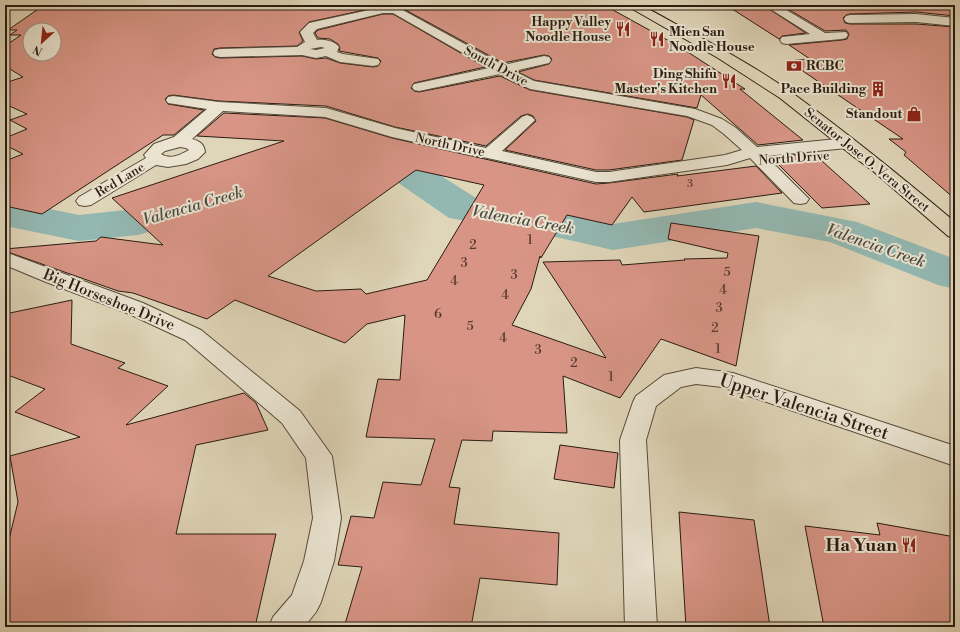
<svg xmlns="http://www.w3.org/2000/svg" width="960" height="632" font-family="'Libre Bodoni',serif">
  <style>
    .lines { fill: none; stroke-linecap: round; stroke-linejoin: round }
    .river { fill: #93b8b2; fill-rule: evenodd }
    .building { fill: #d89586; stroke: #2a1b10; fill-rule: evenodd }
    .minor-casing { stroke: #574a3a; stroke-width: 2 }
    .major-casing { stroke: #2a1b10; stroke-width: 2 }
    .minor { fill: #eae4d1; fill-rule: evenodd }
    .major { fill: #dfd5b8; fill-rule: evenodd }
    .labels { text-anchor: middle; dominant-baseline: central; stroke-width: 4; stroke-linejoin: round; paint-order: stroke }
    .far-number-label { font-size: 11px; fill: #563a2e }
    .far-poi-label { font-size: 13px; font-weight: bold; fill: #2a1b10; stroke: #eae4d1; text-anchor: end }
    .far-street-label { font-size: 13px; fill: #2a1b10; stroke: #eae4d1 }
    .number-label { font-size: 13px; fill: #563a2e }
    .street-label { font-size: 15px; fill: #2a1b10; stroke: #eae4d1 }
    .water-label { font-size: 16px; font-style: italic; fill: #4a4a41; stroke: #eae4d1 }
    .near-street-label { font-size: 18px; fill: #2a1b10; stroke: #eae4d1 }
    .near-poi-label { font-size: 18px; font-weight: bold; fill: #2a1b10; stroke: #eae4d1; text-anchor: end }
  </style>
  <rect width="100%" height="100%" fill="#dfd5b8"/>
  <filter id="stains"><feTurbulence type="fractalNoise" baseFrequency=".005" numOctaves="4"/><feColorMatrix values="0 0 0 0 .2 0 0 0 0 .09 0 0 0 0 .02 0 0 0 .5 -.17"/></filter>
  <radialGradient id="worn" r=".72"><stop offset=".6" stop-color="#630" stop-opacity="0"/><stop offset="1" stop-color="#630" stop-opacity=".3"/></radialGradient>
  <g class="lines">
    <g class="river">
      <polygon points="371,153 424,165 476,198 538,207 613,224 756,202 857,222 955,259 955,289 938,285 830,242 756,228 613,250 538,233 449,218 397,182 371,177 341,179 327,175 321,167 327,159 341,155"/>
      <polygon points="205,189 220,193 226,202 220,211 138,235 79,241 5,226 5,200 79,215 135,209"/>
    </g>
  </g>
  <g class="building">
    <path d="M44 5H604L680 47 745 89H740L803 140 758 145 701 95 697 108 534 80 518 72 549 64 552 59 549 56 544 55 503 63 400 7 383 6 309 22 299 32 303 41 297 46 220 48 214 49 212 54 215 57 220 58 302 56 316 59 326 58 340 63 373 67 378 66 381 61 378 58 339 51 340 48 338 44 330 39 318 38 315 33 318 30 383 14H393L485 67 414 83 411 88 414 91 419 92 500 76 530 90 687 117 694 120 682 160 609 170H596L505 150 536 121 533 116 528 114 521 116 486 146 395 127 326 106 219 101 173 95 168 96 165 99 168 104 204 110 174 135H163L42 214 5 206V161L23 154 5 145V138L27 129 10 120 27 114 5 104V83L23 77 5 66V46L21 35H10L17 30H8ZM30 30H54V54H30Z"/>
    <polygon points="726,5 763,5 806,33 782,36 779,39"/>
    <polygon points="781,5 910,5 912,6 955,5 955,16 916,12 850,14 846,15 843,18 845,23 850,24 916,24 955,27 955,199 904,155 906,152 889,139 903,139 788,61 810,59 789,45 842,40 847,39 849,34 846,30 825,31"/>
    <path d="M224 113 325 118 392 138 596 184 609 183 678 174 677 176 756 166 782 193 644 212 632 197 612 225 567 215 541 258 540 256 531 289 512 325 606 358 543 262 620 260 622 265 685 260 684 259 727 258 728 253 668 239 671 223 759 236 736 366 661 339 620 398 563 376 567 433 493 431 492 441 462 440 449 487 460 488 454 524 559 533 557 585 480 578 471 627H370L345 624 362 567 338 565 351 516 374 518 383 482 421 485 435 439 366 437 378 379 400 380 405 315 367 324 345 343 235 300 207 319 133 293 118 291 5 251V249L96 241 101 237 163 245 112 198 284 141 197 136ZM416 170 484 185 427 280 366 294 361 289 316 291 268 276Z"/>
    <polygon points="813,153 870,204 822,208 771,157"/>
    <polygon points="72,300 71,344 125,363 118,368 168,386 126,425 244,393 256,403 268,430 196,445 176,534 276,534 255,627 5,627 5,544 8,544 18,502 10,456 80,437 15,412 45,389 5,374 5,314"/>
    <polygon points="560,445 618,453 614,488 554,479"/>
    <polygon points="679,512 754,520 770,627 686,627"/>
    <polygon points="877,523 955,537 955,627 824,627 805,526 880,535"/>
  </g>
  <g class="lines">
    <g class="minor-casing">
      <g id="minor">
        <polygon points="764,5 778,5 825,33 846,32 848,35 846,38 842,39 786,44 782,43 780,40 782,37 810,34"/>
        <path d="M383 7 399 8 503 65 544 56 549 57 551 60 549 63 514 71 534 81 695 109 722 119 736 128 757 147 847 138 853 140 855 143 853 146 847 148 766 156 809 199 806 203 800 204 794 203 750 158 727 165 609 182H596L392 137 325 117 223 111 192 139C200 141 204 144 205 152L198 159 186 164 168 167 156 165 91 205 85 206 79 205 76 201 79 197 146 158 144 155 154 144 174 137 207 109 168 103 166 100 168 97 173 96 219 102 326 108 395 128 486 148 522 117 527 115 532 117 535 120 532 123 502 151 596 172H609L725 155 742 150 724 134 712 125 687 116 530 89 500 74 419 91 414 90 412 87 414 84 489 68 393 13H383L317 29 313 33 317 40C324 39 335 41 339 47L337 52 343 54 378 59 380 62 378 65 373 66 340 62 326 56 316 58 302 55 220 57 215 56 213 53 215 50 220 49 297 47 305 42 300 32 309 23ZM321 47 325 48 316 50 310 49ZM180 147 186 148 189 150C180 155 170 160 161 154L165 151Z"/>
        <polygon points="916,14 955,18 955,26 916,22 850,23 846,22 844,19 846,16 850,15"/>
        <polygon points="5,252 143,303 201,330 300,411 332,456 341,518 334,561 321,602 316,612 304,627 269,627 273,617 292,595 304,561 313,518 306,458 282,423 185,340 127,313 46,282 5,265"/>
        <polygon points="696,368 733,373 955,446 955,466 722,387 696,384 681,387 656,406 646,440 657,627 625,627 620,440 633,402 636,396 664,375"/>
      </g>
    </g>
    <g class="major-casing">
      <path id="major" d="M627 5H641C692 33 744 59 791 92 847 133 902 177 955 222V238L948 236 873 171 854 157 780 98 718 58 629 7Z"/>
    </g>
    <use href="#minor" class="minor"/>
    <use href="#major" class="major"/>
  </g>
  <defs>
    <g id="restaurant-bare" transform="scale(1.2)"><path d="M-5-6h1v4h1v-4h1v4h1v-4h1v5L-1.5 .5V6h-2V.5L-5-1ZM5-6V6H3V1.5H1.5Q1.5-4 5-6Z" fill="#8f2418" stroke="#eae4d1" stroke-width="2.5" paint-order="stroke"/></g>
    <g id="bank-bare" transform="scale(1.2)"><path d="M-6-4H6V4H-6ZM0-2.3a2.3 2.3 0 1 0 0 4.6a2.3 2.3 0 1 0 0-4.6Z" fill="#8f2418" stroke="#eae4d1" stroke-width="2.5" paint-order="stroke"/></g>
    <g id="building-bare" transform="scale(1.2)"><path d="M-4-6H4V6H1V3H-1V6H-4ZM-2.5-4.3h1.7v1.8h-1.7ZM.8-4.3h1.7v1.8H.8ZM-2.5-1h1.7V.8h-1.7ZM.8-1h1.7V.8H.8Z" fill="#8f2418" stroke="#eae4d1" stroke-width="2.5" paint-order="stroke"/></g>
    <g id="shop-bare" transform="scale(1.2)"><path d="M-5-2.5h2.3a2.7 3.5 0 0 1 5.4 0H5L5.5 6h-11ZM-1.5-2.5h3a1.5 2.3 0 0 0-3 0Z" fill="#8f2418" stroke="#eae4d1" stroke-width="2.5" paint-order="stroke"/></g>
  </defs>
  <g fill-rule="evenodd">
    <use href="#restaurant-bare" x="623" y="29"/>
    <use href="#restaurant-bare" x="657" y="39"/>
    <use href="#bank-bare" x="794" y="66"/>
    <use href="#restaurant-bare" x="729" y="81"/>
    <use href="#building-bare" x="878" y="89"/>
    <use href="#shop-bare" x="914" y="114"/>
    <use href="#restaurant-bare" x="909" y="545"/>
  </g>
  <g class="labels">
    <g class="far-number-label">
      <text x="690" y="184">3</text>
    </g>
    <g class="far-poi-label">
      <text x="611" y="22">Happy Valley<tspan x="611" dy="15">Noodle House</tspan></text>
      <text x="669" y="32" text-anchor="start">Mien San<tspan x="669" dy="15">Noodle House</tspan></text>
      <text x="806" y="66" text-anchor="start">RCBC</text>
      <text x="717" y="74">Ding Shifu<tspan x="717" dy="15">Master's Kitchen</tspan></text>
      <text x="866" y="89">Pace Building</text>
      <text x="902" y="114">Standout</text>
    </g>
    <g class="far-street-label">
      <text transform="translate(496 66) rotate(28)">South Drive</text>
      <text transform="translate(450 145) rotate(12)">North Drive</text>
      <text transform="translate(794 158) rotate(-4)">North Drive</text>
      <text transform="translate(867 160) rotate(39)">Senator Jose O. Vera Street</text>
      <text transform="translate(120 180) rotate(-31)">Red Lane</text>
    </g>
    <g class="number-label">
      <text x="530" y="240">1</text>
      <text x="473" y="245">2</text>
      <text x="464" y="263">3</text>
      <text x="727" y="272">5</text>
      <text x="514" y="275">3</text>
      <text x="454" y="281">4</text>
      <text x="723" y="290">4</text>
      <text x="505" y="295">4</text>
      <text x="719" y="308">3</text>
      <text x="438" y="314">6</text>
      <text x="470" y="326">5</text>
      <text x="715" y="328">2</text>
      <text x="503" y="338">4</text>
      <text x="718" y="349">1</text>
      <text x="538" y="350">3</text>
      <text x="574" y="363">2</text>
      <text x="611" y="377">1</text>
    </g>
    <g class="street-label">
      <text transform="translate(109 300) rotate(22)">Big Horseshoe Drive</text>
    </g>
    <g class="water-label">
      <text transform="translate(193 206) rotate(-16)">Valencia Creek</text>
      <text transform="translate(523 220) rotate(10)">Valencia Creek</text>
      <text transform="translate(876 246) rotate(19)">Valencia Creek</text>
    </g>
    <g class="near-street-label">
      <text transform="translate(804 407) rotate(18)">Upper Valencia Street</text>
    </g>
    <g class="near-poi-label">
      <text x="897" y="545">Ha Yuan</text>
    </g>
  </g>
  <rect width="960" height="632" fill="none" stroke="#dfd5b8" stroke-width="20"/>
  <rect x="6" y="6" width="948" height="620" fill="none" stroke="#2a1b10" stroke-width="2"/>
  <rect x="10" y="10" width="940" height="612" fill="none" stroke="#2a1b10"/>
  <g transform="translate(42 42) rotate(207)"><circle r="19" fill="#eae4d1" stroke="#9d9484"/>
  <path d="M0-3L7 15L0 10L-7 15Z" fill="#8f2418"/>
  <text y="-6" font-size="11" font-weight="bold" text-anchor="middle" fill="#2a1b10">N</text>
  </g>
  <rect width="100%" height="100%" filter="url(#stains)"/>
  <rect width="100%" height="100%" fill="url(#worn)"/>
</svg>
